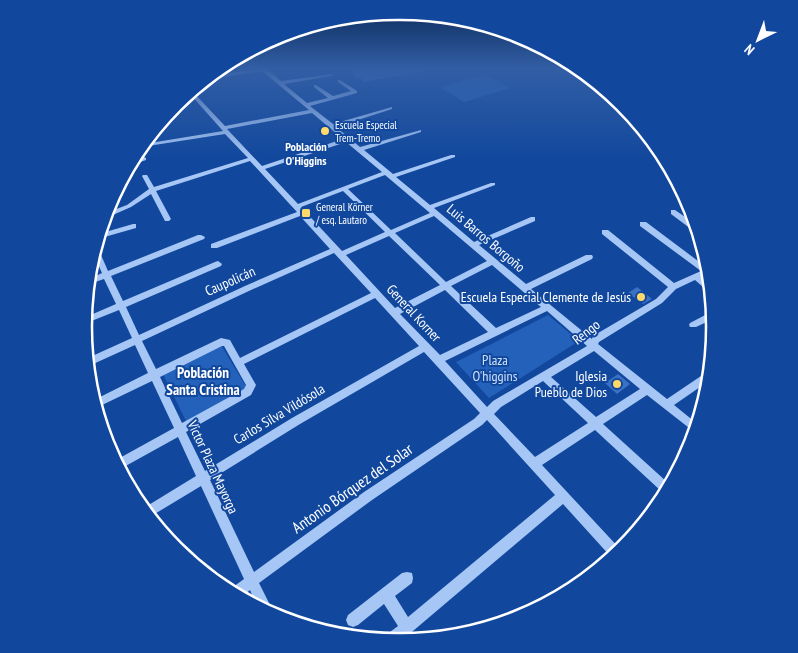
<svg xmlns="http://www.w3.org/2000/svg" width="798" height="653" font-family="'PT Sans Narrow',sans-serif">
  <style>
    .green { fill: #2461bb }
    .building { fill: #3a71c4 }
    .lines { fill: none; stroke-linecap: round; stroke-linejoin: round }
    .minor { fill: #a6c6f5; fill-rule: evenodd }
    .poi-dot { fill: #ffda6a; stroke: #11489d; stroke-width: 2 }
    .labels { text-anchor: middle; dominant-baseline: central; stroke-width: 4; stroke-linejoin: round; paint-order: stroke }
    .far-poi-label { font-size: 11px; fill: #fff; stroke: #11489d; text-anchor: start }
    .far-neighbourhood-label { font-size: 12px; font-weight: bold; fill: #fff; stroke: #11489d }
    .street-label { font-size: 14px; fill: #fff; stroke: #11489d }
    .poi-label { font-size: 14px; fill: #fff; stroke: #11489d; text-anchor: end }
    .park-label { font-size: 14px; fill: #cfe2fe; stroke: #11489d }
    .neighbourhood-label { font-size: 15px; font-weight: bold; fill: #fff; stroke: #11489d }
    .near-street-label { font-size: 16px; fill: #fff; stroke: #11489d }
    .rim { fill: none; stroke: #fff; stroke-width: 2.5 }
  </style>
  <rect width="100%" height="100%" fill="#11489d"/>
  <g class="green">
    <polygon points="485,74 510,88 464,102 440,87"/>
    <polygon points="548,315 579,341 489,398 456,362"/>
    <polygon points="221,345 248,390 187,423 163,374"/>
  </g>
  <g class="building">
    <polygon points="348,68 426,68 426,71 363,82 361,78 357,79"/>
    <polygon points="637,287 652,299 643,304 628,293"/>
    <polygon points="618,374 630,384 617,394 605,383"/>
  </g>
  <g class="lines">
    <g class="minor">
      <path d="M260 68H266L281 81 333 74V75L331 76 284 84 307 103 328 98 314 87V85H316L333 96 351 91 338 82V80H340L357 91V93L310 106 333 124 392 107V109L336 127 360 147 421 130V132L364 150 393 174 451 155H455V157L396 177 430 205 491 183H495V185L434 208 474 242 531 217H535V221L479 245 526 284 586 255H592L593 257 592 259 531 289 592 339 593 336 656 299 668 287 602 234V230H608L674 283 701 271 640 226V222H646L702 264 704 276 702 277 705 280 707 288 703 287 695 280 676 289 662 303 599 342 598 344 667 399 701 376 705 375 703 385 674 405 695 422 693 431 647 395 603 424 667 482 661 491 595 430 542 465 621 550 611 557 563 504 400 642 385 639 386 635 398 626 384 604 358 625 353 627 348 625 346 620 348 615 402 573 407 572 412 573 413 578 412 583 395 596 408 617 555 495 487 420 482 425 372 500 259 583 272 609 270 612 255 602 250 590 244 595 233 587 244 579 201 486 153 515 147 506 196 476 178 437 122 468 116 460 174 428 152 381 100 406 98 398 148 373 135 345 91 365 90 357 132 338 119 310 84 324 86 317 116 304 104 279 92 283 94 277 102 273 97 262 98 254 101 255 108 271 198 235H201L205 237 204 239 111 276 123 301 215 262 218 261 222 264 221 266 126 307 139 335 245 286 330 249 300 216 217 248H211V244L297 212 250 161 156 191 171 219 169 221H165L151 194 131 207 106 218V213L127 205 149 189 142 176 143 175H147L154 187 248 158 225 134 148 146 150 143 223 131 190 94 193 92 225 126 309 110 262 71 214 78 219 75ZM312 113 343 139 262 166 227 129ZM346 142 382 172 298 204 265 169ZM385 175 430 213 391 230 348 189ZM343 191 385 232 342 251 301 207ZM434 216 487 261 446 282 395 233ZM389 236 440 285 395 308 346 255ZM334 253 371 293 240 358 230 340 221 338 156 369 142 341 251 290ZM492 265 541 307 496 328 451 286ZM445 290 488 332 440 355 400 314ZM375 298 419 346 292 418 205 471 186 432 251 395 256 385 244 364ZM547 311 587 346 493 401 487 407 445 361ZM222 346H224L246 385 244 389 182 423 160 377ZM594 351 640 389 596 417 551 377ZM424 352 480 413 474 419 364 492 254 572 210 480 300 424ZM543 381 588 423 535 457 494 414 501 407Z"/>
      <polygon points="144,157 146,158 146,160 137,163 139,159"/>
      <polygon points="671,210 675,210 694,223 695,229 691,229 671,214"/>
      <polygon points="133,224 136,224 136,228 101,238 102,233"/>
      <polygon points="711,312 713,319 696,327 690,327 689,325 690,323"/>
    </g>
  </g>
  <linearGradient id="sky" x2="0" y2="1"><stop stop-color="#092856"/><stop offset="0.43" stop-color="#325ea5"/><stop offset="1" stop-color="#325ea5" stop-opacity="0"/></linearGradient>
  <rect width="798" height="159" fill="url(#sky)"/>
  <g class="poi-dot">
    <circle cx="325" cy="131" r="5"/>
    <rect x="301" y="208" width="10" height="10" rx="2.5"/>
    <circle cx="641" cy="297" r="5"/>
    <circle cx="617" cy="384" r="5"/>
  </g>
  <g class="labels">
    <g class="far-poi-label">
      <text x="335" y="125">Escuela Especial<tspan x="335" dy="13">Trem-Tremo</tspan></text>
      <text x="316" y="207">General Körner<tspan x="316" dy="13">/ esq. Lautaro</tspan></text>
    </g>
    <g class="far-neighbourhood-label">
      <text x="306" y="146">Población<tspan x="306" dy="14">O'Higgins</tspan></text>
    </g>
    <g class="street-label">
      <text transform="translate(486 238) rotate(40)">Luis Barros Borgoño</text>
      <text transform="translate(230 281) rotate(-24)">Caupolicán</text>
      <text transform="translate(414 313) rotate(47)">General Korner</text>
      <text transform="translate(586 332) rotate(-38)">Rengo</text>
      <text transform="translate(279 414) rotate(-31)">Carlos Silva Vildósola</text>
      <text transform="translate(213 467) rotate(65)">Víctor Plaza Mayorga</text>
    </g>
    <g class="poi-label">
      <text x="631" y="297">Escuela Especial Clemente de Jesús</text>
      <text x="607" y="376">Iglesia<tspan x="607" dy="16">Pueblo de Dios</tspan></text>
    </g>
    <g class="park-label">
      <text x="495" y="360">Plaza<tspan x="495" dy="16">O'higgins</tspan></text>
    </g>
    <g class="neighbourhood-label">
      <text x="203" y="372">Población<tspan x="203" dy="17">Santa Cristina</tspan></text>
    </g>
    <g class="near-street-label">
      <text transform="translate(352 488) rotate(-35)">Antonio Bórquez del Solar</text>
    </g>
  </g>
  <path d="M0 0H798V653H0ZM398 20H400A306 306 0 0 1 706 326V327A306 306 0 0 1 400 633H398A306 306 0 0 1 92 327V326A306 306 0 0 1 398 20Z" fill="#11489d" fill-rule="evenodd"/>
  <path class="rim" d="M398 20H400A306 306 0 0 1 706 326V327A306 306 0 0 1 400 633H398A306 306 0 0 1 92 327V326A306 306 0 0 1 398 20Z"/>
  <g transform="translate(758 40) rotate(222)" stroke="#11489d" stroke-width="4" paint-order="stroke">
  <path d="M0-4L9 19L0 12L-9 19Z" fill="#ffffff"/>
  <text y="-8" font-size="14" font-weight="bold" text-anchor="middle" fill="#ffffff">N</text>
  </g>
</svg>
